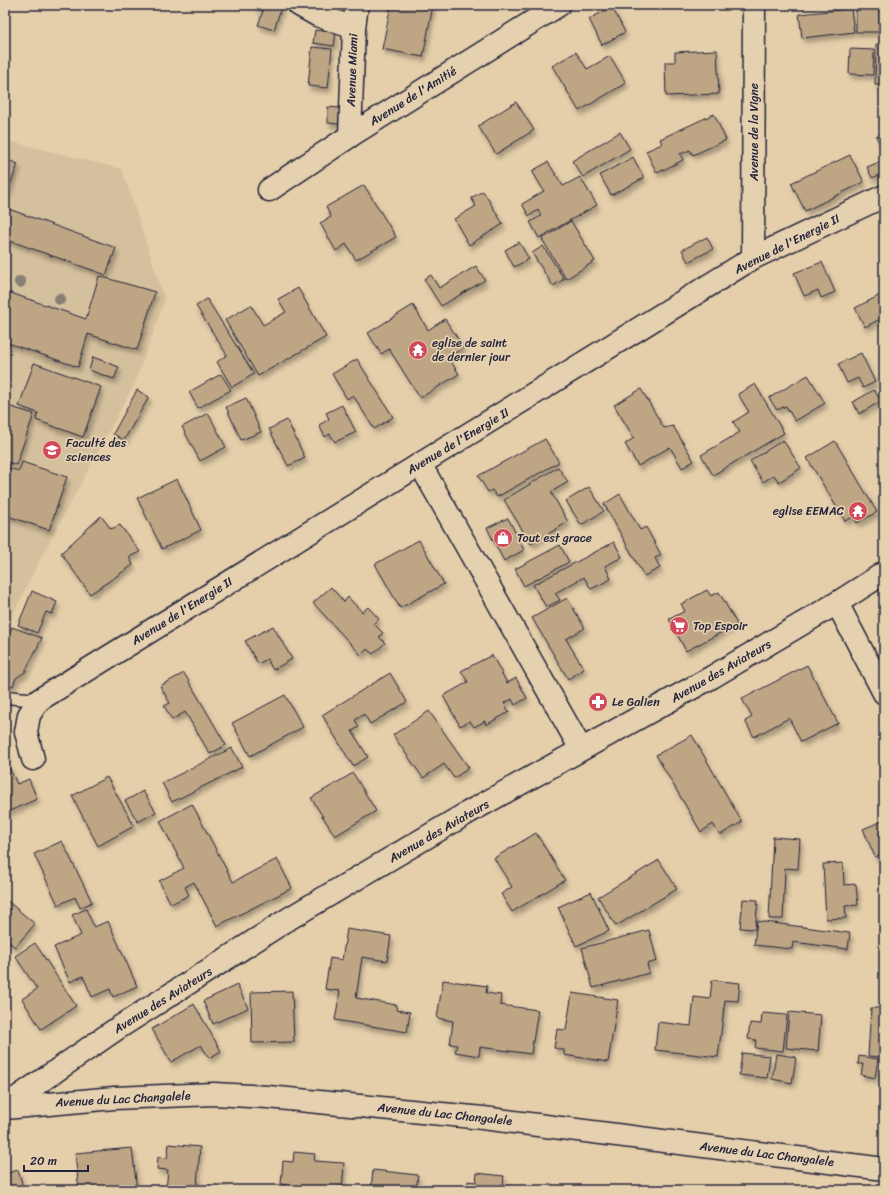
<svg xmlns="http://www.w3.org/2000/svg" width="889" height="1195" font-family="Sriracha,sans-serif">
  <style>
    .built { fill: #d5c09d }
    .building { fill: #bea685; stroke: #22223b; filter: url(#shadow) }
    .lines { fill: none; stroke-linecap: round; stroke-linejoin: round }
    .lane-casing { stroke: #22223b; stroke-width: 15 }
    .street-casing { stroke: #22223b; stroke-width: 25 }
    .secondary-casing { stroke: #22223b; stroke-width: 25 }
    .lane { stroke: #e5d1af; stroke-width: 12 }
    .street { stroke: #e5d1af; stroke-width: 22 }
    .secondary { stroke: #e5d1af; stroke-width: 22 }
    .tree { fill: #898075 }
    .labels { text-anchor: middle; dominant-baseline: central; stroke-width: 3.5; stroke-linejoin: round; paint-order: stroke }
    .street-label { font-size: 12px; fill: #22223b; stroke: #e5d1af }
    .poi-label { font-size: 12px; fill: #22223b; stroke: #e5d1af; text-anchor: start }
  </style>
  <defs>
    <filter id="shadow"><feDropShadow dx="2.5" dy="4.5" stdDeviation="2" flood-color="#0004"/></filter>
  </defs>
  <rect width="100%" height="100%" fill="#e5cfaa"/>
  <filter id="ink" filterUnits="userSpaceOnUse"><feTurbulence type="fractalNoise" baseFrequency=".025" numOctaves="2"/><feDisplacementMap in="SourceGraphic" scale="8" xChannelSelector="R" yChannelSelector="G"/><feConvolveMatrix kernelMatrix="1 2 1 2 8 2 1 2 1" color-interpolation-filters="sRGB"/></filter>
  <g filter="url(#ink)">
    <polygon class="built" points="5,140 122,169 165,300 135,383 36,567 5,632"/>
    <g class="building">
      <polygon points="256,5 282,5 274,30 258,25 263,11 255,8"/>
      <polygon points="391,5 433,5 423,57 382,49"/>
      <polygon points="856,6 879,6 880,32 856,32"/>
      <polygon points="612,7 625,32 602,45 589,19"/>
      <polygon points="851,9 854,32 802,38 799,14"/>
      <polygon points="315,30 336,32 334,46 313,43"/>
      <polygon points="876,44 884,45 884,85 875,85"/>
      <polygon points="312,47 332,49 328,88 308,86"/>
      <polygon points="850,49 874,50 873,75 849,74"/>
      <polygon points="717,50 719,94 666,96 665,62 675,62 675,52"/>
      <polygon points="576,52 587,69 610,56 626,83 579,111 552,66"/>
      <polygon points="516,102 534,130 496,154 478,126"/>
      <polygon points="328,107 340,108 339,124 328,123"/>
      <polygon points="714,114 726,140 693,155 690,150 680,154 683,160 657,173 646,151 662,144 660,139"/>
      <polygon points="620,132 630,149 583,177 572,161"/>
      <polygon points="884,133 884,154 876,136"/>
      <polygon points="850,155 864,182 805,211 791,183"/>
      <polygon points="633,157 644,178 611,195 600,175"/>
      <polygon points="5,159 18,164 5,198"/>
      <polygon points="884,160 884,173 872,178 867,167"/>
      <polygon points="548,162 563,186 580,177 597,205 539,238 530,222 541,216 538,210 529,216 522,204 544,191 532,171"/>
      <polygon points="364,185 396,237 356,260 346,244 336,251 320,223 331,217 326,207"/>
      <polygon points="483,191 503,224 469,245 454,219 476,206 471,198"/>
      <polygon points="6,208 116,248 106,275 5,239"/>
      <polygon points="571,221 595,261 566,279 542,239"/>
      <polygon points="707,237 713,249 688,262 682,250"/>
      <polygon points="519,242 529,259 514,267 505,250"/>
      <polygon points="543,246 564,279 553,286 532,253"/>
      <polygon points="822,262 835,292 821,298 818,290 804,296 794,273"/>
      <polygon points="476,266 485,280 441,306 424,279 431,275 439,288"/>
      <polygon points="99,276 155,292 137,350 88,334 78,367 5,342 5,291 86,319"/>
      <polygon points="298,288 326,337 258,376 225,320 251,305 263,325 286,312 278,299"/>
      <polygon points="882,294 884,298 884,317 865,327 855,308"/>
      <polygon points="207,299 254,374 232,387 217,362 227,355 196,306"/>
      <polygon points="413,305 428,330 445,319 464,348 448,357 459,374 420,398 389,349 381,354 368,333"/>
      <polygon points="861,353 875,382 863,388 858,378 847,383 838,364"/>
      <polygon points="93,357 119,367 114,379 89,370"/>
      <polygon points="357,359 393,417 374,429 353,395 347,399 332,374"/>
      <polygon points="34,363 101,387 83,437 36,420 38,413 19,406"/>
      <polygon points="221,374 231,390 198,408 189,392"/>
      <polygon points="808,375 825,403 795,421 786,406 777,410 769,398"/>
      <polygon points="755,384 784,433 713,475 701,455 740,432 733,422 749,412 738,394"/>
      <polygon points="641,389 664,428 673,426 694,461 682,468 670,447 638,466 625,444 634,438 614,405"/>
      <polygon points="137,390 149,397 124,440 113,434"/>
      <polygon points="874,390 881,401 859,414 853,402"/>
      <polygon points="246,398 261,432 241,440 226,407"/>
      <polygon points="5,405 34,414 16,465 5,461"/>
      <polygon points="342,405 356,432 335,442 330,434 325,437 319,425 329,419 326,413"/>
      <polygon points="208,413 226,447 200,461 182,427"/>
      <polygon points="287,420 305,458 288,466 269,429"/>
      <polygon points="545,439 559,462 497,497 492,490 488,492 478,476"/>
      <polygon points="783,440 801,468 779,482 774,475 763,482 750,461"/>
      <polygon points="835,441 877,512 857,523 853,517 845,521 807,458"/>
      <polygon points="22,462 67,477 49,530 5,515 5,467 19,471"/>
      <polygon points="558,467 568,482 551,492 568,522 531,544 504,500"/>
      <polygon points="177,479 201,530 162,549 137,498"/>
      <polygon points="589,487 604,511 581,525 566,501"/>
      <polygon points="620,494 640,530 646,527 661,555 655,558 660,568 644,576 604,504"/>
      <polygon points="101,516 111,529 120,525 140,552 129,557 133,565 90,594 61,553"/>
      <polygon points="508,518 524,550 504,561 487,528"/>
      <polygon points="419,540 444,584 400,608 375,564"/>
      <polygon points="614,542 622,557 605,566 611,579 591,589 584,577 555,593 560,600 546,607 533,585"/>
      <polygon points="560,545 569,562 524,586 515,569"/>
      <polygon points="331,587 344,602 348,597 362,612 368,607 379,619 374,624 383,633 379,637 385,643 373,654 367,649 361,655 313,603"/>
      <polygon points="707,590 711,596 719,592 737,624 686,651 669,619 685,611 681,604"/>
      <polygon points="32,591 57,602 52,614 46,612 37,633 18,625"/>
      <polygon points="567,598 585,628 566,639 584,669 568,679 532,618"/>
      <polygon points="273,626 292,659 273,670 267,659 258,664 245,641"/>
      <polygon points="12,627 42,638 25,672 16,678 13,686 5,684 5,643"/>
      <polygon points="492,655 507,683 516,678 527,698 515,705 512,699 504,703 509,712 486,725 485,721 474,727 470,721 460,726 443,696 468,682 461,671"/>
      <polygon points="807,665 838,723 801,742 789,718 754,737 745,721 752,717 742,699"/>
      <polygon points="184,673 226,745 210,754 185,712 172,720 164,706 170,703 160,686"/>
      <polygon points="390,673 407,702 370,724 364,714 355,720 359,727 352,731 368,757 353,766 322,715"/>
      <polygon points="285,695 303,727 250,756 232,723"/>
      <polygon points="429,711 469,768 454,778 444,764 423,778 393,735"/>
      <polygon points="692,735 742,822 720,835 713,824 701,832 656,755"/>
      <polygon points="232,748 242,767 172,802 162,783"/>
      <polygon points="8,765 17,784 29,779 37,799 5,813 5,767"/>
      <polygon points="353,773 376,811 335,836 311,798"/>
      <polygon points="107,777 134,826 98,846 72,796"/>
      <polygon points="143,791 156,812 138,822 125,801"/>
      <polygon points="192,804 233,882 277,859 292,888 217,926 194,882 185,887 189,895 171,904 159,881 184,868 160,821"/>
      <polygon points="884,820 884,853 875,857 863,829"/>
      <polygon points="536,833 565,880 512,912 501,894 512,887 494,858"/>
      <polygon points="773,837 800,839 798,869 785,868 783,919 769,919"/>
      <polygon points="62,841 92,902 80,908 75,897 58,905 34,854"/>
      <polygon points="659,860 677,889 616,926 598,897"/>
      <polygon points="843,863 844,885 856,884 858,905 845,906 846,918 826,919 823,864"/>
      <polygon points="591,892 609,931 576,946 558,907"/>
      <polygon points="5,899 35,924 15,947 5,939"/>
      <polygon points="743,899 758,900 755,929 740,928"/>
      <polygon points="86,909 94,927 108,921 137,986 113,997 110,989 92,997 83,976 70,982 54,947 81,935 72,915"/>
      <polygon points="757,921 850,933 848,949 793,942 792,949 754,945"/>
      <polygon points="347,929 391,936 387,961 362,957 356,998 397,1005 396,1010 410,1012 407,1032 335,1020 340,991 325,989 330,958 342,960"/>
      <polygon points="649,930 657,961 647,964 649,973 593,988 582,948"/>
      <polygon points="35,943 76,1006 41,1029 22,999 37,989 15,956"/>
      <polygon points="443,980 487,986 486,993 501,995 500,1005 538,1010 531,1054 480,1047 479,1056 455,1052 457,1045 450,1044 453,1021 437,1018"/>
      <polygon points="712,980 740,983 738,1001 725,1000 718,1057 655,1050 658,1022 691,1026 694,997 710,999"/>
      <polygon points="237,985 248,1008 213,1024 203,1001"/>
      <polygon points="292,991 294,1042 252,1043 251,992"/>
      <polygon points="572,993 618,1000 608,1062 564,1055 564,1050 554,1048 557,1029 566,1030"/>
      <polygon points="194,1004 221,1051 209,1058 201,1045 171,1062 152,1029"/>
      <polygon points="871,1008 884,1008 884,1066 882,1066 882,1057 868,1056"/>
      <polygon points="789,1012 821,1015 818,1051 786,1048"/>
      <polygon points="762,1013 787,1015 783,1051 755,1048 756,1040 748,1039 750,1023 761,1024"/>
      <polygon points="742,1053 770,1056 767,1078 739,1075"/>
      <polygon points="776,1054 796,1057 792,1083 772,1079"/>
      <polygon points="859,1056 878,1059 875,1078 861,1075 863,1064 858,1064"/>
      <polygon points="169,1144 200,1147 197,1185 238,1189 237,1190 166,1190 168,1170 157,1169 158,1157 167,1158"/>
      <polygon points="132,1148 137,1190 79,1190 75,1153"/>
      <polygon points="294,1152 315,1154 314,1161 344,1163 342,1190 287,1190 287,1185 281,1184 283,1161 293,1162"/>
      <polygon points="5,1164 8,1173 18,1170 24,1190 5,1190"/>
      <polygon points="373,1170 418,1175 416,1190 371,1190"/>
      <polygon points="477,1173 504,1176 503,1185 547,1190 467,1190 468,1181 476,1182"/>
      <polygon points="578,1186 588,1187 588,1186 620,1190 577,1190"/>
    </g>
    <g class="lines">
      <g class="lane-casing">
        <polyline id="lane" points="5,697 39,700"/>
      </g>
      <g class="street-casing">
        <g id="street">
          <polyline points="299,5 317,15 354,28"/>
          <polyline points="350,136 354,28 357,5"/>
          <polyline points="269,190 350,136 559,5"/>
          <polyline points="753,258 754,5"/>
          <polyline points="420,464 581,749"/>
          <polyline points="837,603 884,693"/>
          <polyline points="33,759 26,732 29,715 39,700 753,258 884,196"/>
          <polyline points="5,1106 115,1030 290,918 469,812 712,677 837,603 884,573"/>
        </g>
      </g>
      <g class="secondary-casing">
        <polyline id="secondary" points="5,1108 114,1098 214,1094 268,1097 483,1118 884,1169"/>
      </g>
      <use href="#lane" class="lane"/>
      <use href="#street" class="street"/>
      <use href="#secondary" class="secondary"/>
    </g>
    <g class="tree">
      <circle cx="20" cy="282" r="6"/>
      <circle cx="60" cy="299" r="6"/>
    </g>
  </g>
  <defs>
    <g id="temple-disc" transform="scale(1)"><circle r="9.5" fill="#d1495b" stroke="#e5d1af"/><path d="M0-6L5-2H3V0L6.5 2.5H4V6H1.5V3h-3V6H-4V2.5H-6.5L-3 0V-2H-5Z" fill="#fff"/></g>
    <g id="university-disc" transform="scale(1)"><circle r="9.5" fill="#d1495b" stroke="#e5d1af"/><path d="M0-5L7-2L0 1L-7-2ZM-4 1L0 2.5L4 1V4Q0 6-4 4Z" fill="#fff"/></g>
    <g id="shop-disc" transform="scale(1)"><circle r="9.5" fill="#d1495b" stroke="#e5d1af"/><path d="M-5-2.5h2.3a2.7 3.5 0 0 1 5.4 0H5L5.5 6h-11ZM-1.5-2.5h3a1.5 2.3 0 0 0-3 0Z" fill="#fff"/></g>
    <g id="supermarket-disc" transform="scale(1)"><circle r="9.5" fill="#d1495b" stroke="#e5d1af"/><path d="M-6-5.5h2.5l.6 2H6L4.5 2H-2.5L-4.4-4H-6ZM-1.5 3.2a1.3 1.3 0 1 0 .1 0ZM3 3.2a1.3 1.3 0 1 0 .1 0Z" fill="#fff"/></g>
    <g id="pharmacy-disc" transform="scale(1)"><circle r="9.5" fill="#d1495b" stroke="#e5d1af"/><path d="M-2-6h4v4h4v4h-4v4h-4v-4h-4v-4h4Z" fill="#fff"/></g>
  </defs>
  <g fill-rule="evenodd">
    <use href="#temple-disc" x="418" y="350"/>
    <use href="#university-disc" x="52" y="450"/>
    <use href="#temple-disc" x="858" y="511"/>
    <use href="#shop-disc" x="503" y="538"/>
    <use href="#supermarket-disc" x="679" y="626"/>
    <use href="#pharmacy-disc" x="598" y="702"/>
  </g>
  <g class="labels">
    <g class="street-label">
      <text transform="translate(352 70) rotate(-88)">Avenue Miami</text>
      <text transform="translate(413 96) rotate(-32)">Avenue de l'Amitié</text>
      <text transform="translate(754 132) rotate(-90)">Avenue de la Vigne</text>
      <text transform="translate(787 244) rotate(-27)">Avenue de l'Energie II</text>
      <text transform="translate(458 441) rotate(-31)">Avenue de l'Energie II</text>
      <text transform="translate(182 611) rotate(-32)">Avenue de l'Energie II</text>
      <text transform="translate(721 671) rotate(-30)">Avenue des Aviateurs</text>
      <text transform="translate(439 831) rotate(-30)">Avenue des Aviateurs</text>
      <text transform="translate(163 1000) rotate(-32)">Avenue des Aviateurs</text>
      <text transform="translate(123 1099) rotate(-3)">Avenue du Lac Changalele</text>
      <text transform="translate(445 1114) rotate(6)">Avenue du Lac Changalele</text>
      <text transform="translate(767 1154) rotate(7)">Avenue du Lac Changalele</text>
    </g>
    <g class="poi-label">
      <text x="432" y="343">eglise de saint<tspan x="432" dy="14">de dernier jour</tspan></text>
      <text x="66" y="443">Faculté des<tspan x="66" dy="14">sciences</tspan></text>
      <text x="844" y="511" text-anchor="end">eglise EEMAC</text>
      <text x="517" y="538">Tout est grace</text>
      <text x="693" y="626">Top Espoir</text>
      <text x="612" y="702">Le Galien</text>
    </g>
  </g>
  <rect width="889" height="1195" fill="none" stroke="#e5d1af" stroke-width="20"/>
  <rect x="10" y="10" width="869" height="1175" fill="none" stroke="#22223b" stroke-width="1.5" filter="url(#ink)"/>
  <path d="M24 1165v6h64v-6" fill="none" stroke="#22223b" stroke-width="2"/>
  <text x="30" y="1165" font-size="12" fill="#22223b" stroke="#e5d1af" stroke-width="3" paint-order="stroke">20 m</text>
</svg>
